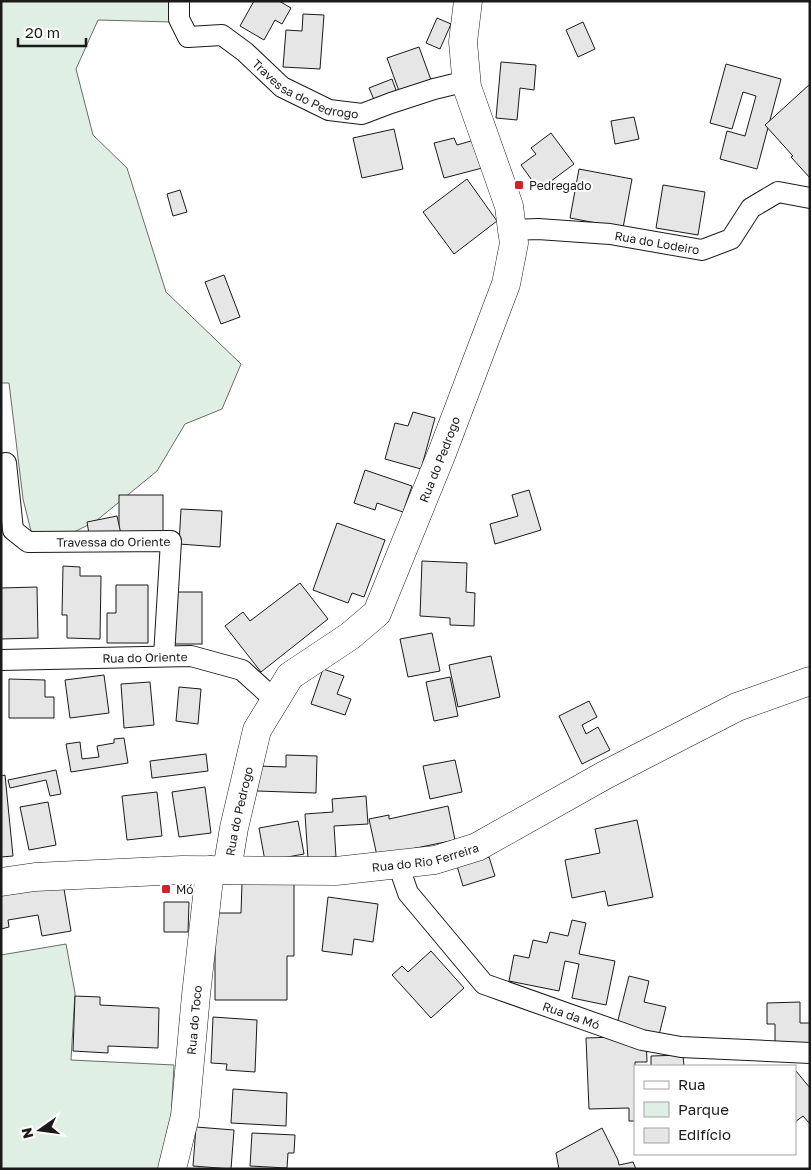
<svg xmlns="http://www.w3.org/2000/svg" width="811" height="1170" font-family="'Golos Text',sans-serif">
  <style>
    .green { fill: #e0efe3; stroke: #6a6a6a }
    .building { fill: #e6e6e6; stroke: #1a1a1a }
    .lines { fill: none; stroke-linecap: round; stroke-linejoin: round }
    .street-casing { stroke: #1a1a1a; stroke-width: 22 }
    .secondary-casing { stroke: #1a1a1a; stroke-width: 29 }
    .street { stroke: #fff; stroke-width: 20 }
    .secondary { stroke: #fff; stroke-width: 28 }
    .poi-dot { fill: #c62828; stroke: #fff; stroke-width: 2 }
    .labels { text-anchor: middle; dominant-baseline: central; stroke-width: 4; stroke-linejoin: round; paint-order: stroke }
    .street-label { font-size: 12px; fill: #1a1a1a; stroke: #fff }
    .poi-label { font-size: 12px; fill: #1a1a1a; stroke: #fff; text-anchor: start }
  </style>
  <rect width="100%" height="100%" fill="#fff"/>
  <g class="green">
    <polygon points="1,1 171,1 172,22 98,20 76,69 93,135 127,168 166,292 241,364 222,409 185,424 157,471 96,521 58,540 31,531 23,499 9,383 1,383"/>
    <polygon points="66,944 75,993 71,1060 174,1065 171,1118 160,1169 1,1169 1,955"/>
  </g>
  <g class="building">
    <polygon points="254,1 279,1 291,8 282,24 275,20 264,40 240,26"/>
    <polygon points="303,14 324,15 320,69 283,67 286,30 302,31"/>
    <polygon points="437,18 451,24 440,49 426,43"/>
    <polygon points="583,22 595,49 578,57 566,30"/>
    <polygon points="419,47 431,80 399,91 387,58"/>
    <polygon points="501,62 536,65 534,90 520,88 517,120 496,118"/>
    <polygon points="726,64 781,79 757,169 720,159 727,131 745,136 756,96 743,92 732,129 710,123"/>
    <polygon points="392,79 397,93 375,102 369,88"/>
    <polygon points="810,84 810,178 791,157 793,156 765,125"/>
    <polygon points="634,117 639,139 615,144 611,121"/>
    <polygon points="394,129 403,169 362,178 353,138"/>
    <polygon points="551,133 574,164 539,190 521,165 536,154 531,148"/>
    <polygon points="454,138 457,145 478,139 486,167 444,178 434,143"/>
    <polygon points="579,169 632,179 623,228 570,218"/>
    <polygon points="467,179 497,221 454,254 423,212"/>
    <polygon points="663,185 705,192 698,235 656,228"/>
    <polygon points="180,190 187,212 173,216 167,194"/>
    <polygon points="224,275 240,317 221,324 205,282"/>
    <polygon points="413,412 435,418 421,469 385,459 395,423 408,426"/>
    <polygon points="365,470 412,486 403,512 377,503 375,510 354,503"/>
    <polygon points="529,490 541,530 495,544 490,524 518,516 512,495"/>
    <rect x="119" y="495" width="44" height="37"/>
    <polygon points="181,509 222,511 220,547 179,544"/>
    <polygon points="117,516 121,534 90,540 87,522"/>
    <polygon points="337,523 385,540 364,597 352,593 348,603 313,590"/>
    <polygon points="422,561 467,563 466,592 475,593 474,626 450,625 450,618 420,616"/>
    <polygon points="63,566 80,567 80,576 101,576 100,639 67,638 67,615 62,615"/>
    <polygon points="300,583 328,619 261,672 225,626 243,612 250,621"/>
    <polygon points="116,585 148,585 148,643 107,643 107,613 116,613"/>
    <polygon points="37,587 38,638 1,639 1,588"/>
    <rect x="173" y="592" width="29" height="52"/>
    <polygon points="432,633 440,671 408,677 400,639"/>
    <polygon points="491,656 500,697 458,707 449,665"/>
    <polygon points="323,669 344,676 337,694 351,699 345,715 311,704"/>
    <polygon points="104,675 109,713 70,718 65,680"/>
    <polygon points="450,677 458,716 434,721 426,682"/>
    <polygon points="9,679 45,680 45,697 54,697 54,718 9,718"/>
    <polygon points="150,682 154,725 124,728 121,684"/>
    <polygon points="179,687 201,689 198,724 176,721"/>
    <polygon points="589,701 597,717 582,725 586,734 598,727 610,750 582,764 559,716"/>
    <polygon points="124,738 128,763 71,772 66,744 80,742 82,759 99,757 97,746 114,743 114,739"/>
    <polygon points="206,754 208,771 152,778 150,761"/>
    <polygon points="286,755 317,756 316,793 257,791 257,766 286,767"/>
    <polygon points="455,760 462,792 430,799 423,766"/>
    <polygon points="56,770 61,794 50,796 46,780 10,788 8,780"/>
    <polygon points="5,775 13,856 1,857 1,776"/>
    <polygon points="205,787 211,833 179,837 172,792"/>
    <polygon points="157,792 162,836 127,840 122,796"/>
    <polygon points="366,796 368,824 334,826 336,857 308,859 305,814 333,812 332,799"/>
    <polygon points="48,802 56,845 29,850 20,807"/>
    <polygon points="448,806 455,840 377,856 369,819 389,815 389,819"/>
    <polygon points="637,820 653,897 608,906 605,891 572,898 565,860 600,853 595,829"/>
    <polygon points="298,821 304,854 265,861 259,828"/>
    <polygon points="489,857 495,876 463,886 457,866"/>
    <polygon points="63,883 71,931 42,936 38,915 8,920 9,927 1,929 1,893"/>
    <polygon points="242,883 294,883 294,956 287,956 287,1000 215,1000 215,913 241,913"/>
    <polygon points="328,897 378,904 373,942 354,939 352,955 322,951"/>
    <polygon points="164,902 189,902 188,932 164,932"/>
    <polygon points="572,920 586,923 579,954 615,961 606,1005 572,998 579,964 565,961 559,991 509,981 514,955 529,958 533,940 547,943 550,932 568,936"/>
    <polygon points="431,951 464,988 431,1018 392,975 402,966 408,972"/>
    <polygon points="629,976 649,981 644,1002 666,1007 659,1035 617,1024"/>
    <polygon points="75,996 100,997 100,1005 159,1008 158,1048 108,1046 108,1053 73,1051"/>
    <polygon points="800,1002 800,1023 810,1023 810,1046 775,1047 775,1024 767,1024 767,1003"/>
    <polygon points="213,1017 257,1020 255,1072 226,1070 227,1064 211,1063"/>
    <polygon points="646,1036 647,1062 635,1062 635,1121 629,1121 629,1108 589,1109 586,1038"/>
    <polygon points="683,1055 684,1066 651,1066 651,1056"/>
    <polygon points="796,1071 810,1088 810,1124 803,1116 795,1122 795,1072"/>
    <polygon points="233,1089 287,1093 286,1126 231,1123"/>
    <polygon points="196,1127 234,1130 231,1169 193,1166"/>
    <polygon points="602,1128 618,1160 619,1165 633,1162 636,1169 559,1169 556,1153"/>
    <polygon points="252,1133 295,1135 294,1153 288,1153 287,1168 250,1166"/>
  </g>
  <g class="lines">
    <g class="street-casing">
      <g id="street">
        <path id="s1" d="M179 1V19L188 37 222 35 245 52 282 87 329 110 362 114 391 103 434 89 467 81"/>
        <path id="s2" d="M512 230 538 229 610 234 702 250 731 239 751 208 778 192 810 198"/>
        <path id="s3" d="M6 463 13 530 28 542 171 541 164 656"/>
        <path id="s4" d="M1 660 191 656 242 670 275 700"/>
        <path id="s5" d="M398 864 408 893 484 984 642 1040 681 1047 810 1053"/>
      </g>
    </g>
    <g class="secondary-casing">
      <g id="secondary">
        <path id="s6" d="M227 870 234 828 257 730 290 676 350 636 377 613 442 453 506 284 514 243 512 230 509 206 467 87 463 42 468 1"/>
        <path id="s7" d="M1 882 35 877 182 870 336 871 435 860 477 847 605 775 737 707 810 681"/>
        <path id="s8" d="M172 1169 185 1116 196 995 210 870"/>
      </g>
    </g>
    <use href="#street" class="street"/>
    <use href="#secondary" class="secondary"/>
  </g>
  <g class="poi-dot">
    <rect x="514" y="180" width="10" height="10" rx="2.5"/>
    <rect x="161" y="884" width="10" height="10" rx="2.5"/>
  </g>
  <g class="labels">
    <g class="street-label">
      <text stroke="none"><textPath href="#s1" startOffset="174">Travessa do Pedrogo</textPath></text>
      <text stroke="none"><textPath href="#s2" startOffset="146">Rua do Lodeiro</textPath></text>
      <text stroke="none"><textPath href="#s6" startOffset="480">Rua do Pedrogo</textPath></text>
      <text stroke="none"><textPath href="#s3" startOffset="172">Travessa do Oriente</textPath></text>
      <text stroke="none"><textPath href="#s4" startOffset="144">Rua do Oriente</textPath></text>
      <text stroke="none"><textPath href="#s6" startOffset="60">Rua do Pedrogo</textPath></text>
      <text stroke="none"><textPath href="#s7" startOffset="426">Rua do Rio Ferreira</textPath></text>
      <text stroke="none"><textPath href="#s5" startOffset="242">Rua da Mó</textPath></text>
      <text stroke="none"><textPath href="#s8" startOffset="151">Rua do Toco</textPath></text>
    </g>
    <g class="poi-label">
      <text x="529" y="185">Pedregado</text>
      <text x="176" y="889">Mó</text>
    </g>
  </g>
  <rect width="811" height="1170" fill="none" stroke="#1a1a1a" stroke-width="5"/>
  <rect x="634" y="1065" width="162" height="90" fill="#ffffff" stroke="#a3a3a3"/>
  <rect x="644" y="1081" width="25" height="8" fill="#ffffff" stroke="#a3a3a3"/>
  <text x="678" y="1090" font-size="15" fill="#1a1a1a">Rua</text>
  <rect x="644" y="1102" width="25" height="15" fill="#e0efe3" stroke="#a3a3a3"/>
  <text x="678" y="1115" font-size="15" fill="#1a1a1a">Parque</text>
  <rect x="644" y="1128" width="25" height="15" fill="#e6e6e6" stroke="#a3a3a3"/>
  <text x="678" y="1140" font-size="15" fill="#1a1a1a">Edifício</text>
  <g transform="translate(40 1130) rotate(256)" stroke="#ffffff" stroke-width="4" paint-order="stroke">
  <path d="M0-4L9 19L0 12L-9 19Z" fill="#1a1a1a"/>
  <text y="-8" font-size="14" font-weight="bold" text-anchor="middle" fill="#1a1a1a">N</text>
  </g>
  <path d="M18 38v8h68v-8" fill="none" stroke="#1a1a1a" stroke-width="2.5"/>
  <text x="25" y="38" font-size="15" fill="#1a1a1a" stroke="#ffffff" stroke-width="4" paint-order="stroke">20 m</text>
</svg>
